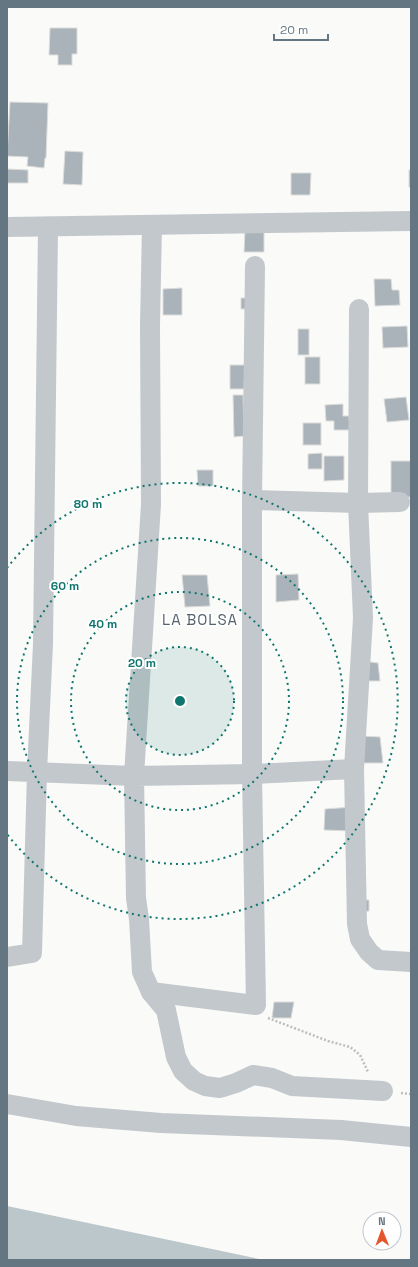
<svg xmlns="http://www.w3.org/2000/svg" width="418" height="1267" font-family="'Space Grotesk',sans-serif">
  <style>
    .water { fill: #bbc7cb }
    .building { fill: #aab3b9; stroke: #dcdcda }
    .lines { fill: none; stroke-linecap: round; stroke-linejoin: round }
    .path { stroke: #bbbfc2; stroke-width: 2.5; stroke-dasharray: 2 2; stroke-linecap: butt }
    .street { stroke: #c3c8cc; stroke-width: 20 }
    .ring { fill: none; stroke: #0f766e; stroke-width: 2; stroke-dasharray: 2 4 }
    .labels { text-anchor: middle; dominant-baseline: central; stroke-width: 4; stroke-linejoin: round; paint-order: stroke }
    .neighbourhood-label { font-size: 15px; letter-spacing: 1px; fill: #57646e; stroke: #fff }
    .centre { fill: #0f766e; stroke: #fff; stroke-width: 2 }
    .ring-label { font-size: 12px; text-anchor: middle; font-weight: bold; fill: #0f766e; stroke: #fff; stroke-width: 4; stroke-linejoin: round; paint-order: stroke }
  </style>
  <rect width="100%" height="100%" fill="#fafaf8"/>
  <polygon class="water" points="7,1206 264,1260 7,1260"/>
  <g class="building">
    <polygon points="50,28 77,28 77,54 72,54 72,65 58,65 58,55 49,55"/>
    <polygon points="10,102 48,103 46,158 45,158 44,168 27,166 28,157 7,156"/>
    <polygon points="65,151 83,152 82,185 63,184"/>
    <polygon points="7,169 28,170 28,183 7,183"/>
    <rect x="409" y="170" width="2" height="17"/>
    <polygon points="291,173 311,173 310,195 291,195"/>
    <polygon points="245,231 264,231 264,252 244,252"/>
    <polygon points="374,279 391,279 392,290 399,290 400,305 375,306"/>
    <polygon points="182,288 182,315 163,315 163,289"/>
    <polygon points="241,298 251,298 252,309 241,309"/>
    <polygon points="407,326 408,347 383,348 382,327"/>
    <rect x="298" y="329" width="11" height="26"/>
    <rect x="305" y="357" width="15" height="27"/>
    <polygon points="230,365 245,365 244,389 230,389"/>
    <polygon points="233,395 243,395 244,436 234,437"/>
    <polygon points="406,397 409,420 387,422 384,399"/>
    <polygon points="343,404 343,416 349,416 350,430 334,430 334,421 326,421 325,405"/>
    <rect x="303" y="423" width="18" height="22"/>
    <polygon points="322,453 322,469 308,469 308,454"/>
    <polygon points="324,456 344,456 344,480 324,481"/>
    <rect x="391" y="461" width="20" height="36"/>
    <polygon points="197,470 213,470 213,486 198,486"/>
    <polygon points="298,574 299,600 276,602 276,575"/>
    <polygon points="182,575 207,575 210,606 185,607"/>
    <polygon points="363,661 378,663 380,681 365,681"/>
    <polygon points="360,736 380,737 383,763 360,763"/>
    <polygon points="353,807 353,831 324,830 325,809"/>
    <polygon points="359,900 369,900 369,911 359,912"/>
    <polygon points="274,1002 294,1002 291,1018 272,1018"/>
  </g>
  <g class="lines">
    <g class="path">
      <polyline points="268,1018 328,1041 350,1047 360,1055 368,1072"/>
      <polyline points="401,1093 411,1094"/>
    </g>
    <g class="street">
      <polyline points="7,227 411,221"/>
      <polyline points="359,309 358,503 363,618 354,769 357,924 360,939 369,952 378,960 411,962"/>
      <polyline points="252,500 358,503 400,502"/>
      <polyline points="354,769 252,774 134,776 136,898 139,919 142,972 151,992 166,1010 176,1057 183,1071 194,1081 205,1086 220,1088 236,1083 253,1075 272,1078 292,1086 383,1091"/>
      <polyline points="7,771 134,776 151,504 150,326 152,225"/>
      <polyline points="7,957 32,953 37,772 43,644 48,227"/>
      <polyline points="151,992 256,1005 252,774 252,500 255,266"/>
      <polyline points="7,1104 76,1116 161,1123 341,1130 411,1137"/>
    </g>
  </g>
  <circle cx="180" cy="701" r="54" fill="#0f766e" fill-opacity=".12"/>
  <g class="ring">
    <circle cx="180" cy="701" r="54"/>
    <circle cx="180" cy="701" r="109"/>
    <circle cx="180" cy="701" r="163"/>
    <path d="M7 568A218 218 0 1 1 7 834"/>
  </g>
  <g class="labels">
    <g class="neighbourhood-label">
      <text x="200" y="619">LA BOLSA</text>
    </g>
  </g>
  <circle cx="180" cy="701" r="6" class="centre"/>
  <g class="ring-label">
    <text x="88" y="508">80 m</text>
    <text x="65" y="590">60 m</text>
    <text x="103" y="628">40 m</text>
    <text x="142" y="667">20 m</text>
  </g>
  <rect width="418" height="1267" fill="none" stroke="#657683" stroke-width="16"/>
  <g transform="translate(382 1231) rotate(359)"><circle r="19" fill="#ffffff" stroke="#c1c8cd"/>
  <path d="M0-3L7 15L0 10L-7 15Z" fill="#e4572e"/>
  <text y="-6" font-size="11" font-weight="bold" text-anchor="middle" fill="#657683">N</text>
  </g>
  <path d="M274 34v6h54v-6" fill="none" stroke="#657683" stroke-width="2"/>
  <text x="280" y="34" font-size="12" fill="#657683" stroke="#ffffff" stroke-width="3" paint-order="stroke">20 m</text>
</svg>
